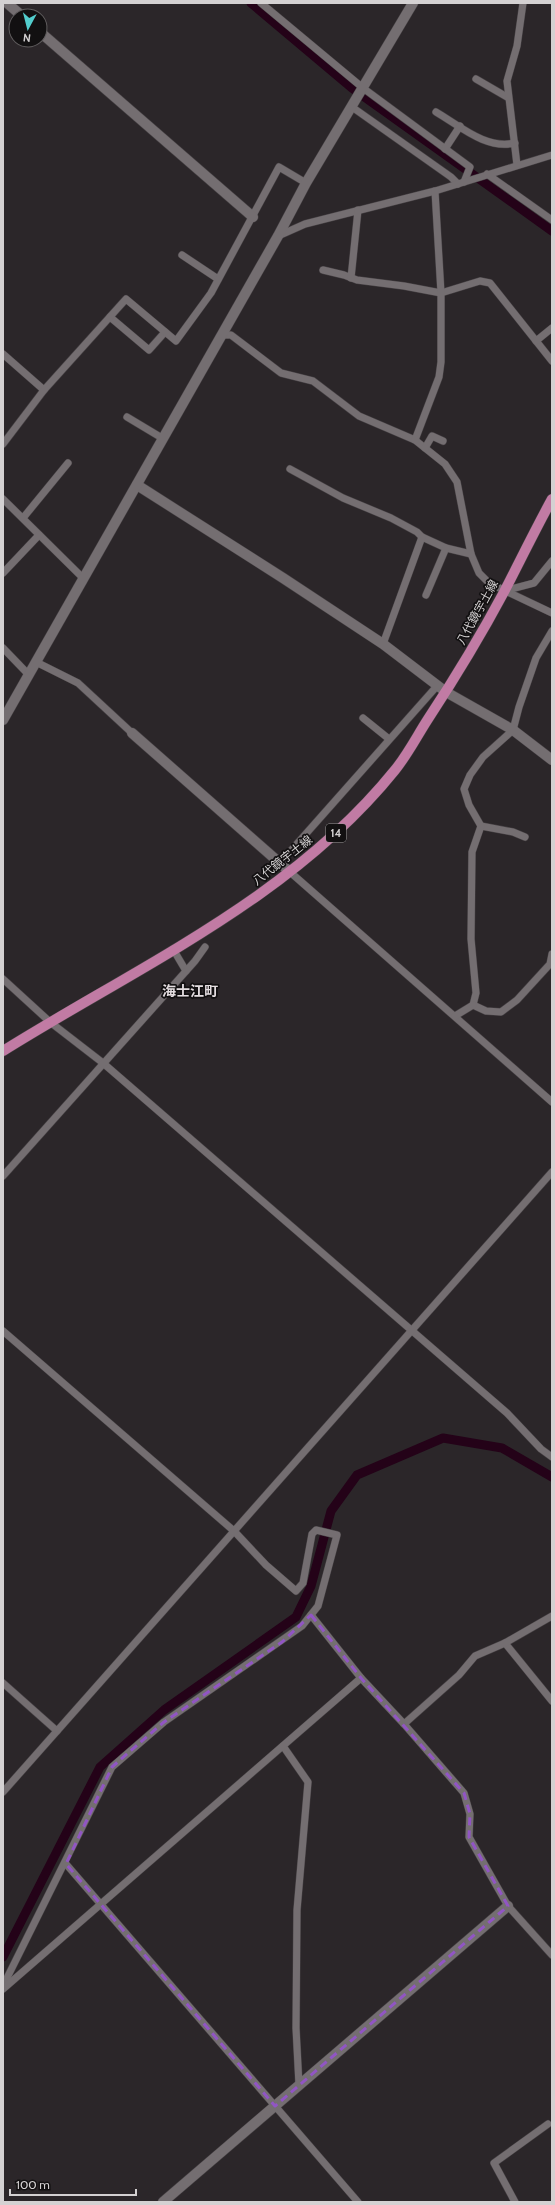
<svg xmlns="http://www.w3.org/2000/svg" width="555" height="2205" font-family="Cabin,'Noto Sans JP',sans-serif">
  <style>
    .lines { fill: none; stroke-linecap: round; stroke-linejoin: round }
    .canal { stroke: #240218; stroke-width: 9 }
    .street-casing { stroke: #464144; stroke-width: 8 }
    .secondary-casing { stroke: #464144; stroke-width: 11 }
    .primary-casing { stroke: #464144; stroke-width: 11 }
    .street { stroke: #746e71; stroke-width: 7 }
    .secondary { stroke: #746e71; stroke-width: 10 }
    .primary { stroke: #c17ba4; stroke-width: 10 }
    .marked { fill: none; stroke: #9155c4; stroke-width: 3; stroke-dasharray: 8 5; stroke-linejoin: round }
    .labels { text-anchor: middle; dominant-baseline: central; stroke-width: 3.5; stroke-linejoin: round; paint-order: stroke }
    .shield { fill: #121011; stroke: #9a9798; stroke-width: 1 }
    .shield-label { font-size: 11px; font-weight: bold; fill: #d4d1d2 }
    .street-label { font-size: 12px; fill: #d4d1d2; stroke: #121011 }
    .quarter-label { font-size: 14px; font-weight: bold; fill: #e4dde0; stroke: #121011 }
  </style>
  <rect width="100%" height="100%" fill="#2b2629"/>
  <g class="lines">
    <g class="canal">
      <polyline points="251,3 352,88 552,231"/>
      <polyline points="3,1957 100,1767 164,1710 296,1617 311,1586 331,1511 357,1475 443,1438 502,1448 552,1477"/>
    </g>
    <g class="street-casing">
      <g id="street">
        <polyline points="261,3 363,88 470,167 464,182"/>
        <polyline points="476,79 507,97"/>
        <polyline points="352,107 451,177 458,184"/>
        <path d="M436 112C460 126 486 150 515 143"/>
        <polyline points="445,149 460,126"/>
        <polyline points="517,165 507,81 517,46 523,3"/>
        <polyline points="487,174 552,220"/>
        <polyline points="278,236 305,224 435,191 552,155"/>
        <polyline points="182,255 218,279"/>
        <polyline points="323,270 344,275 357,280 404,286 441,293 480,281 490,283 552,361"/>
        <polyline points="351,278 358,210"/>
        <polyline points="110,317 149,350 165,332"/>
        <polyline points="221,335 231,335 281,373 313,381 359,416 415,440 445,464 457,482 471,554 479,573 489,583 552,613"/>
        <polyline points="536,341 552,328"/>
        <polyline points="3,354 44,390"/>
        <polyline points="127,417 162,438"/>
        <polyline points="415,440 439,377 441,362 441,293 435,191"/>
        <polyline points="3,444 44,390 126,299 176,341 211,293 279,167 306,183"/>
        <polyline points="425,448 432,436 443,441"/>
        <polyline points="290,469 343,498 391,518 417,532 422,537 446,548 471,554"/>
        <polyline points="3,499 84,579"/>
        <polyline points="23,518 68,463"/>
        <polyline points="3,573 39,535"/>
        <polyline points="504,591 534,583 552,561"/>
        <polyline points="426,595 446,548"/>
        <polyline points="383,644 422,537"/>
        <polyline points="3,648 29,675"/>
        <polyline points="36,662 78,683 132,733"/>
        <polyline points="363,718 389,739"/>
        <polyline points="481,826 513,832 525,837"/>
        <polyline points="280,863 437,686"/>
        <polyline points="290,872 552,1102"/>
        <polyline points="173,949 186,971"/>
        <polyline points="3,979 50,1022 103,1063 507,1413 541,1449 552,1457"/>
        <polyline points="473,1005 476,993 471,939 472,852 481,826 469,805 464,789 470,775 483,757 513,730 519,707 536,658 552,631"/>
        <polyline points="473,1005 486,1011 501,1012 517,1000 550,964 552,954"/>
        <polyline points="455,1016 473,1005"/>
        <polyline points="3,1176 195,961 205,947"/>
        <polyline points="3,1331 234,1531 266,1565 296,1591 303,1583 312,1534 316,1530 337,1535 318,1606 302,1626 164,1722 112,1767 3,1986"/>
        <polyline points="311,1615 361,1678 404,1724 464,1793 470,1814 469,1837 508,1906 552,1955"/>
        <polyline points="505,1643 552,1701"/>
        <polyline points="3,1683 57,1731"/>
        <polyline points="404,1724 459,1675 475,1656 505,1643 552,1616"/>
        <polyline points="283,1746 308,1782 297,1910 296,2028 299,2085"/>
        <polyline points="3,1792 552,1172"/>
        <polyline points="66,1864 358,2202"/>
        <polyline points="3,1989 361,1678"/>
        <polyline points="515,2202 494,2163 548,2124"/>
      </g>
    </g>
    <g class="secondary-casing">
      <g id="secondary">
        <polyline points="7,3 22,16"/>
        <polyline points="40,32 253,217"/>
        <polyline points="137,485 283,578 383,644 446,692 513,730 552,760"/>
        <polyline points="3,720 278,236 306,183 413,3"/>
        <polyline points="132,733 290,872"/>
        <polyline points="163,2202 508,1906"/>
      </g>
    </g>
    <g class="primary-casing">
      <path id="primary" d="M3 1051C139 966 292 898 395 770 408 754 417 736 428 719 455 678 481 635 504 592 520 561 535 530 552 499"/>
    </g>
    <use href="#street" class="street"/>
    <use href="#secondary" class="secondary"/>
    <use href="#primary" class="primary"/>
  </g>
  <path class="marked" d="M311 1615 361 1678 464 1793 470 1814 469 1837 508 1906 275 2106 66 1864 112 1767 164 1722 282 1642Z"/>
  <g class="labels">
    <rect class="shield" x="326" y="824" width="20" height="18" rx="3"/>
    <g class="shield-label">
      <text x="336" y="833">14</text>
    </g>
    <g class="street-label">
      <text transform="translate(477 612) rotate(-61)">八代鏡宇土線</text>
      <text transform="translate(282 860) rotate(-38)">八代鏡宇土線</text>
    </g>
    <g class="quarter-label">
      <text x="190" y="991">海士江町</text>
    </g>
  </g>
  <rect width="555" height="2205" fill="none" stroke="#d4d1d2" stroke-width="8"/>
  <g transform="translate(28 28) rotate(187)"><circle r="19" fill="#121011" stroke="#605d5e"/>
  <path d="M0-3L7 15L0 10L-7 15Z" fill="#52cdcd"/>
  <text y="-6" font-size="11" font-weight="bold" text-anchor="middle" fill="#d4d1d2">N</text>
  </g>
  <path d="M10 2189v6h126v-6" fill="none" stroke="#d4d1d2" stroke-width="2"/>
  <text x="16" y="2189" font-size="12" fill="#d4d1d2" stroke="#121011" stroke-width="3" paint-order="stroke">100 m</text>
</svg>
